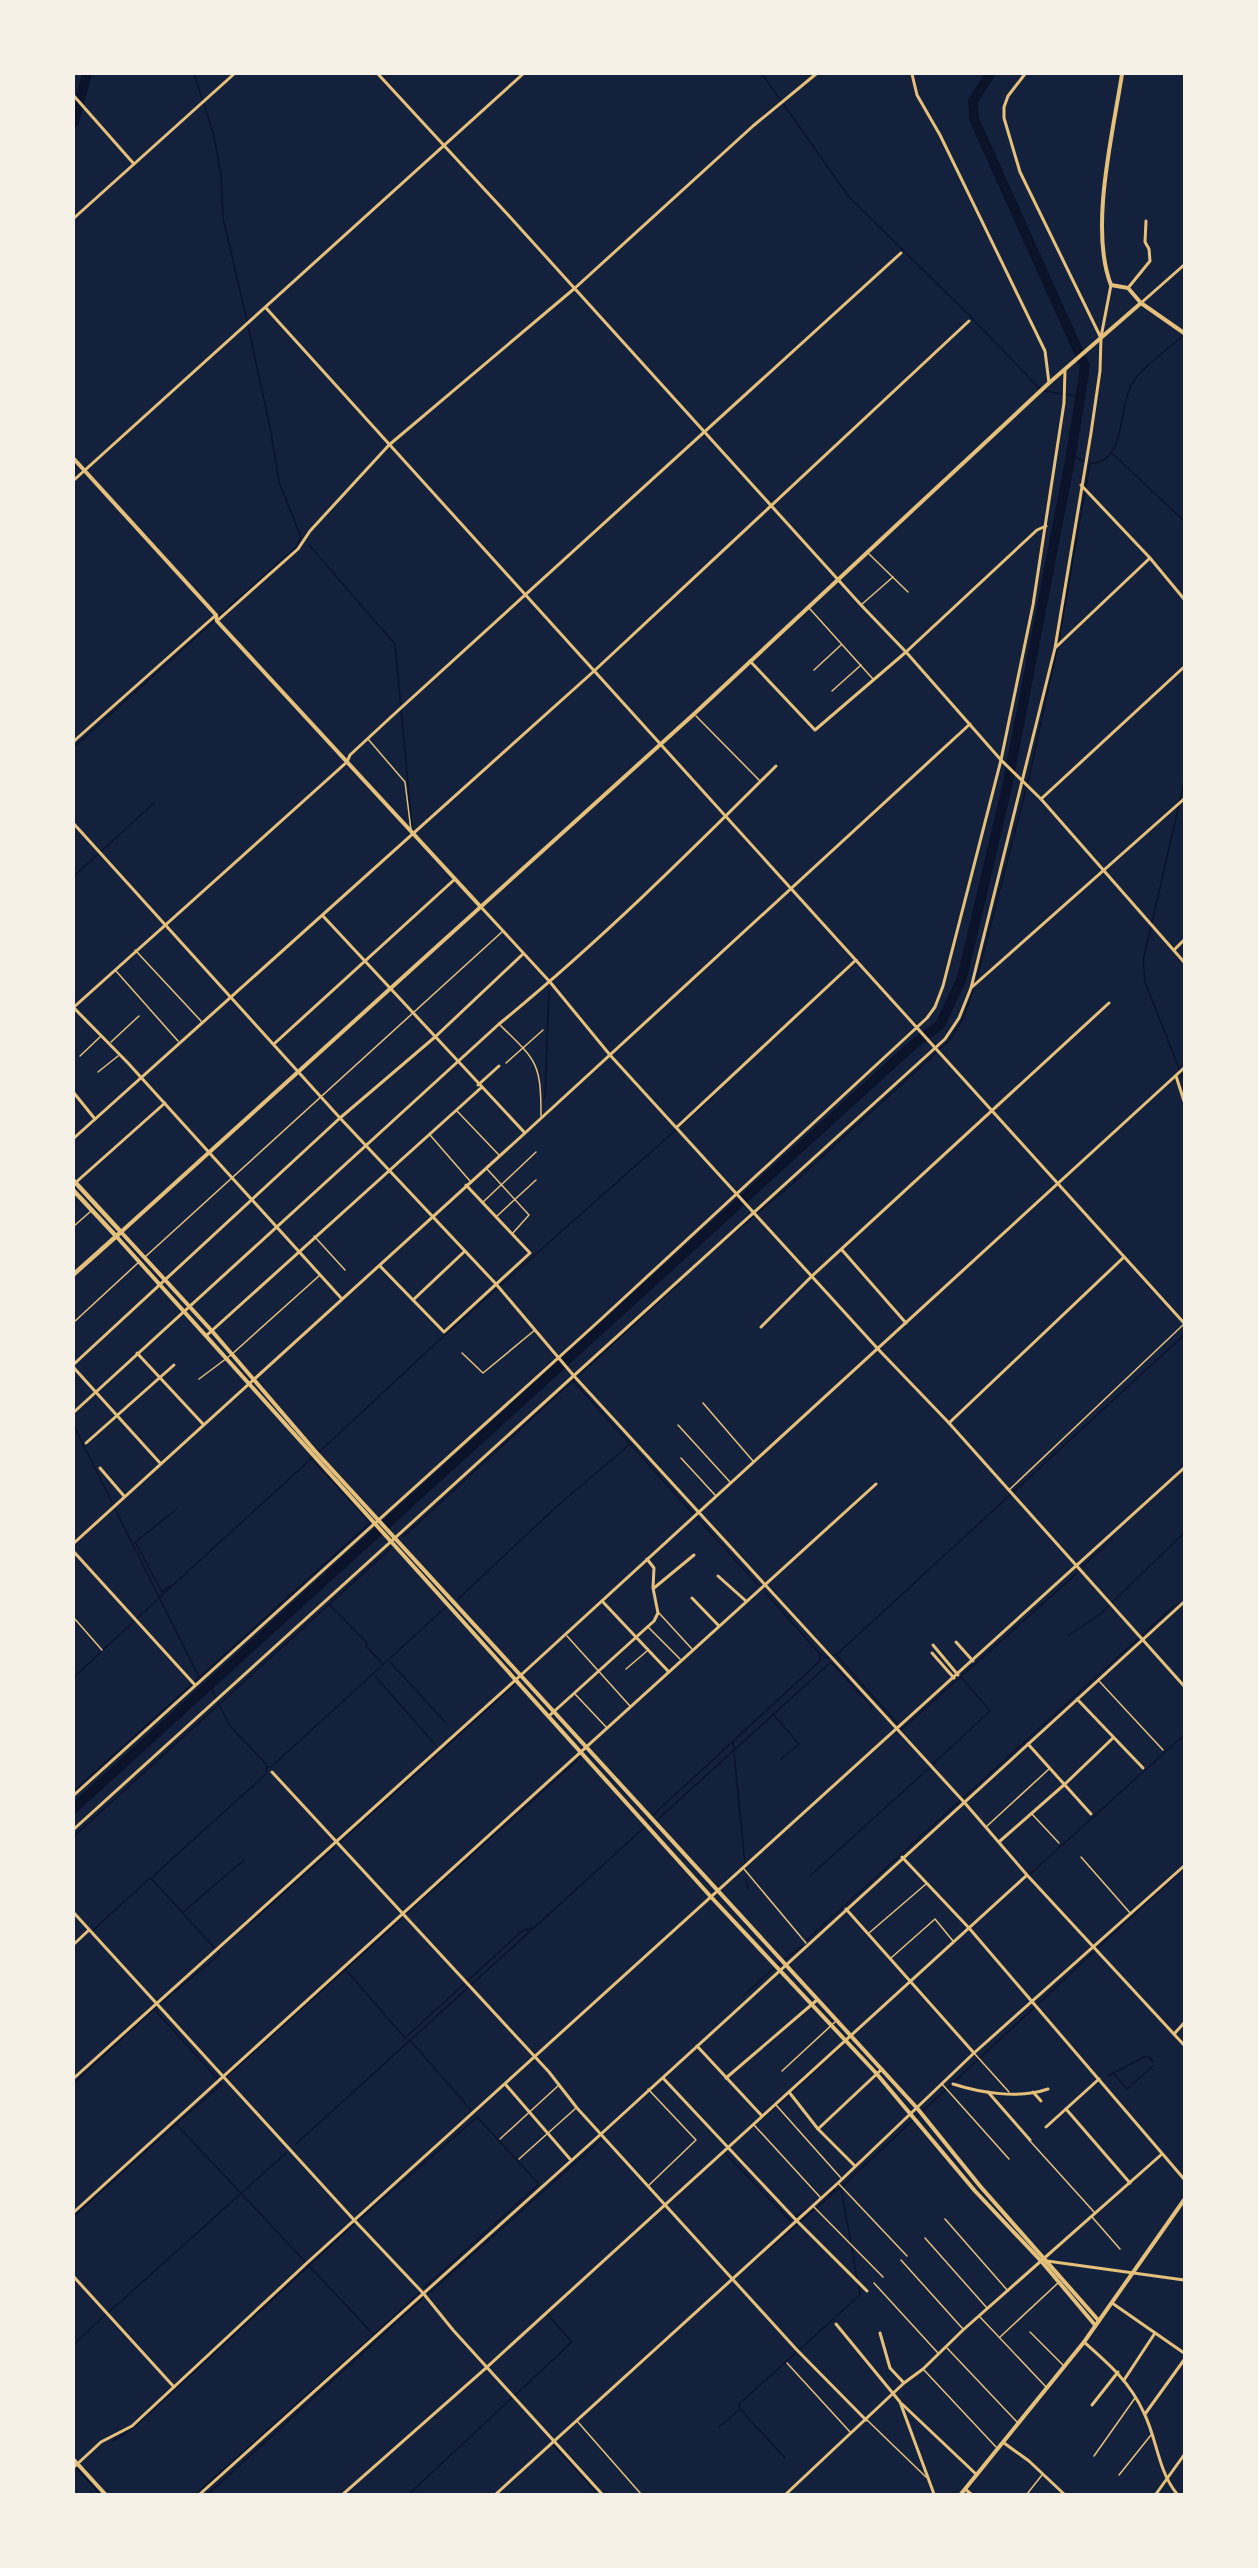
<svg xmlns="http://www.w3.org/2000/svg" width="1258" height="2568" font-family="'Archivo Narrow',sans-serif">
  <style>
    .lines { fill: none; stroke-linecap: round; stroke-linejoin: round }
    .stream { stroke: #0b132b; stroke-width: 1.5 }
    .river { stroke: #0b132b; stroke-width: 10 }
    .service { stroke: #e5c07b; stroke-width: 1.5 }
    .minor { stroke: #e5c07b; stroke-width: 3 }
    .tertiary { stroke: #e5c07b; stroke-width: 4 }
    .primary { stroke: #e5c07b; stroke-width: 4.5 }
  </style>
  <rect width="100%" height="100%" fill="#14213d"/>
  <g class="lines">
    <g class="stream">
      <polyline points="194,74 213,132 221,174 223,218 247,321"/>
      <polyline points="762,74 849,197 970,316 1040,389"/>
      <polyline points="1044,391 1082,397"/>
      <polyline points="1113,454 1184,521"/>
      <polyline points="1071,455 1086,462"/>
      <path d="M1091 463C1128 464 1117 400 1135 379 1148 363 1168 349 1184 335"/>
      <polyline points="1086,487 1090,463"/>
      <polyline points="309,545 395,644 412,827"/>
      <polyline points="219,616 296,547 301,537 279,482 270,427 248,326"/>
      <polyline points="1058,644 1085,492"/>
      <polyline points="74,747 213,622"/>
      <polyline points="1180,801 1184,781"/>
      <polyline points="1179,805 1143,961 1145,982 1184,1081"/>
      <polyline points="74,876 155,802"/>
      <polyline points="976,982 1029,777 1057,649"/>
      <polyline points="545,1098 549,989"/>
      <polyline points="724,1241 792,1184 949,1041 964,1017 974,987"/>
      <polyline points="574,1382 758,1585"/>
      <polyline points="74,1426 112,1502"/>
      <polyline points="319,1452 447,1333 713,1097"/>
      <polyline points="311,1458 370,1522"/>
      <polyline points="115,1509 199,1677"/>
      <polyline points="373,1526 379,1532"/>
      <polyline points="404,1536 679,1283"/>
      <polyline points="135,1542 162,1592"/>
      <polyline points="134,1543 177,1509"/>
      <polyline points="1083,1566 1113,1538"/>
      <polyline points="162,1592 170,1586"/>
      <polyline points="766,1593 820,1654 826,1658 836,1655 1184,1335"/>
      <polyline points="160,1597 313,1457"/>
      <polyline points="458,1599 555,1508 629,1445"/>
      <polyline points="329,1604 367,1643 366,1646 383,1664"/>
      <polyline points="1069,1635 1099,1615 1184,1533"/>
      <polyline points="836,1655 898,1724"/>
      <polyline points="390,1662 446,1723"/>
      <polyline points="375,1676 434,1743"/>
      <polyline points="74,1677 159,1598"/>
      <polyline points="204,1685 206,1689"/>
      <polyline points="211,1685 215,1697"/>
      <polyline points="773,1714 799,1744 781,1759"/>
      <polyline points="901,1730 1077,1573"/>
      <polyline points="733,1742 745,1865"/>
      <polyline points="933,1764 990,1711 962,1678"/>
      <polyline points="266,1767 271,1767 446,1607"/>
      <polyline points="74,1791 370,1523"/>
      <polyline points="657,1820 831,1662 872,1707"/>
      <polyline points="74,1836 391,1548"/>
      <polyline points="340,1842 515,1684"/>
      <polyline points="1029,1875 1184,1735"/>
      <polyline points="810,1876 928,1769"/>
      <polyline points="746,1879 748,1888"/>
      <polyline points="183,1912 244,1860"/>
      <polyline points="407,1913 582,1756"/>
      <polyline points="250,1923 335,1847"/>
      <polyline points="93,1930 150,1878"/>
      <polyline points="807,1940 1174,1606"/>
      <polyline points="784,1960 802,1946"/>
      <polyline points="346,1970 405,2038 522,1931 532,1928"/>
      <polyline points="743,1996 780,1963"/>
      <polyline points="410,2040 471,2110"/>
      <polyline points="1112,2072 1127,2089 1153,2066"/>
      <polyline points="1108,2076 1144,2057 1149,2057 1153,2062"/>
      <polyline points="226,2077 400,1920"/>
      <polyline points="217,2078 154,2009 220,1954 151,1878 266,1774 267,1765 230,1726 218,1703"/>
      <polyline points="74,2083 153,2010"/>
      <polyline points="791,2093 842,2046"/>
      <polyline points="778,2105 789,2095"/>
      <polyline points="756,2124 775,2107"/>
      <polyline points="296,2144 646,1826 653,1815 820,1661 820,1654"/>
      <polyline points="725,2153 790,2220 808,2208"/>
      <polyline points="841,2188 857,2278"/>
      <polyline points="824,2197 835,2190"/>
      <polyline points="74,2216 176,2124"/>
      <polyline points="357,2221 476,2118"/>
      <polyline points="642,2227 697,2178"/>
      <polyline points="753,2262 841,2187 1184,1868"/>
      <polyline points="424,2288 539,2184 476,2116"/>
      <polyline points="428,2294 602,2139"/>
      <polyline points="109,2312 286,2153"/>
      <polyline points="374,2335 419,2293"/>
      <polyline points="74,2344 104,2316"/>
      <polyline points="627,2373 668,2336"/>
      <polyline points="741,2410 785,2458"/>
      <polyline points="719,2427 740,2409 739,2404 860,2295 858,2283"/>
      <polyline points="112,2441 125,2434 144,2418 354,2224"/>
      <polyline points="552,2443 598,2494"/>
      <polyline points="74,2465 100,2494"/>
      <polyline points="196,2494 374,2335 176,2124 222,2084 220,2082"/>
      <polyline points="208,2494 422,2299"/>
      <polyline points="409,2494 572,2342 547,2314 559,2303"/>
    </g>
    <g class="river">
      <polyline points="74,122 87,74"/>
      <polyline points="74,1808 914,1044 940,1025 962,978 1007,787 1071,455 1085,366 974,119 973,101 990,74"/>
    </g>
    <g class="service">
      <polyline points="869,554 908,592"/>
      <polyline points="861,605 893,577"/>
      <polyline points="810,609 873,679"/>
      <polyline points="814,670 841,645"/>
      <polyline points="832,691 861,665"/>
      <polyline points="696,716 760,781"/>
      <polyline points="368,739 405,782 411,830"/>
      <polyline points="135,950 201,1021"/>
      <polyline points="116,971 178,1041"/>
      <path d="M500 1025C537 1061 541 1063 541 1116"/>
      <polyline points="111,1042 139,1016"/>
      <polyline points="80,1056 100,1037"/>
      <polyline points="506,1063 543,1030"/>
      <polyline points="98,1072 118,1056"/>
      <polyline points="457,1111 499,1155"/>
      <polyline points="430,1135 470,1181"/>
      <polyline points="487,1169 529,1215 512,1234"/>
      <polyline points="482,1203 536,1152"/>
      <polyline points="497,1216 536,1180"/>
      <polyline points="74,1226 91,1211"/>
      <polyline points="314,1236 345,1270"/>
      <polyline points="145,1257 503,931"/>
      <polyline points="74,1322 139,1262"/>
      <polyline points="462,1353 483,1373 535,1330"/>
      <polyline points="199,1379 231,1355 320,1275"/>
      <polyline points="703,1403 753,1461"/>
      <polyline points="678,1425 730,1482"/>
      <polyline points="681,1458 715,1495"/>
      <polyline points="1009,1490 1184,1324"/>
      <polyline points="659,1613 692,1649"/>
      <polyline points="74,1618 102,1650"/>
      <polyline points="648,1627 680,1659"/>
      <polyline points="567,1636 630,1706"/>
      <polyline points="626,1669 647,1651"/>
      <polyline points="1099,1681 1163,1750"/>
      <polyline points="575,1694 607,1728"/>
      <polyline points="1031,1813 1059,1843"/>
      <polyline points="986,1827 1049,1769"/>
      <polyline points="1081,1857 1131,1914"/>
      <polyline points="744,1869 806,1943"/>
      <polyline points="869,1933 926,1884"/>
      <polyline points="891,1958 935,1919 953,1941"/>
      <polyline points="974,2053 1009,2092"/>
      <polyline points="782,2071 835,2022"/>
      <polyline points="942,2084 1009,2159"/>
      <polyline points="648,2089 696,2140 648,2186"/>
      <polyline points="776,2105 841,2178"/>
      <polyline points="754,2125 820,2197"/>
      <polyline points="500,2139 559,2085"/>
      <polyline points="1030,2141 1095,2213"/>
      <polyline points="519,2159 576,2108"/>
      <polyline points="839,2184 907,2256"/>
      <polyline points="814,2207 883,2277"/>
      <polyline points="1092,2217 1120,2249"/>
      <polyline points="945,2219 1008,2291"/>
      <polyline points="925,2238 987,2308"/>
      <polyline points="901,2260 963,2329"/>
      <polyline points="874,2283 938,2353"/>
      <polyline points="980,2317 1047,2388"/>
      <polyline points="1030,2332 1064,2366"/>
      <polyline points="1000,2337 1058,2283"/>
      <polyline points="947,2348 1018,2423"/>
      <polyline points="787,2363 851,2433"/>
      <polyline points="924,2370 996,2447"/>
      <polyline points="867,2420 926,2477"/>
      <polyline points="577,2421 641,2494"/>
      <polyline points="1094,2456 1135,2398"/>
      <polyline points="1119,2475 1151,2435"/>
      <polyline points="1027,2494 1042,2475"/>
    </g>
    <g class="minor">
      <polyline points="378,74 510,217 861,605 906,652 1001,760 1041,799 1184,962"/>
      <polyline points="912,74 917,95 940,135 1045,351 1049,383"/>
      <polyline points="1025,74 1008,96 1004,107 1004,118 1020,172 1100,336"/>
      <polyline points="74,96 134,164"/>
      <polyline points="74,218 234,74"/>
      <polyline points="1128,288 1150,261 1149,249 1145,242 1146,221"/>
      <polyline points="1141,303 1184,265"/>
      <polyline points="266,308 1184,1323"/>
      <polyline points="74,480 523,74"/>
      <polyline points="1081,485 1150,558 1184,599"/>
      <polyline points="217,621 298,549 310,531 389,445 575,288 753,126 816,74"/>
      <polyline points="1056,647 1150,558"/>
      <polyline points="750,661 815,730 906,652 1037,530 1046,526"/>
      <polyline points="74,741 216,615"/>
      <polyline points="1041,799 1184,667"/>
      <polyline points="74,824 340,1118 496,1284 574,1376 964,1802 1027,1875 1184,2045"/>
      <polyline points="480,906 550,982 610,1055 878,1349 949,1423 1184,1686"/>
      <polyline points="323,916 525,1133"/>
      <polyline points="1174,950 1184,940"/>
      <polyline points="972,987 1184,799"/>
      <polyline points="74,1007 347,762 350,755 391,717 901,253"/>
      <polyline points="74,1008 128,1063 342,1299"/>
      <polyline points="275,1043 455,879"/>
      <polyline points="1176,1076 1184,1101"/>
      <polyline points="478,1085 499,1066"/>
      <polyline points="74,1093 95,1119"/>
      <polyline points="677,1127 856,960"/>
      <polyline points="74,1138 593,672 969,321"/>
      <polyline points="74,1184 165,1103"/>
      <polyline points="842,1250 906,1323"/>
      <polyline points="380,1266 444,1332 530,1253 466,1185"/>
      <polyline points="413,1300 465,1251"/>
      <polyline points="761,1327 812,1276 1109,1003"/>
      <polyline points="207,1335 482,1087"/>
      <polyline points="137,1353 203,1424"/>
      <polyline points="74,1364 340,1118 435,1037 523,954"/>
      <polyline points="74,1368 160,1463"/>
      <path d="M74 1412 499 1024C597 944 687 855 776 766"/>
      <polyline points="949,1423 1124,1257"/>
      <polyline points="86,1443 174,1365"/>
      <polyline points="100,1468 124,1496"/>
      <polyline points="74,1543 525,1133 970,724"/>
      <polyline points="74,1552 195,1685"/>
      <polyline points="718,1576 746,1601"/>
      <polyline points="654,1588 694,1555"/>
      <polyline points="692,1598 719,1626"/>
      <polyline points="602,1601 668,1671"/>
      <polyline points="956,1642 973,1661"/>
      <polyline points="933,1645 958,1675"/>
      <polyline points="932,1653 954,1678"/>
      <polyline points="1077,1699 1143,1768"/>
      <polyline points="549,1716 654,1621 658,1613 653,1588 654,1568 647,1559"/>
      <polyline points="1028,1744 1091,1814"/>
      <polyline points="272,1772 549,2072 577,2108 796,2349 866,2420"/>
      <polyline points="74,1795 599,1321 927,1018 935,1007 943,986 1001,760 1033,605 1064,403 1065,370"/>
      <polyline points="74,1829 945,1039 959,1018 971,988 1055,648 1091,433 1100,371 1101,337 1111,285"/>
      <polyline points="1000,1841 1065,1784 1113,1738"/>
      <polyline points="902,1857 969,1928 1184,2179"/>
      <polyline points="846,1909 974,2053"/>
      <polyline points="74,1913 355,2221 423,2293 453,2330 602,2494"/>
      <polyline points="74,1944 89,1930"/>
      <polyline points="1174,2034 1184,2023"/>
      <polyline points="697,2046 762,2116"/>
      <polyline points="74,2078 521,1675 1184,1068"/>
      <polyline points="663,2078 796,2220 867,2291"/>
      <polyline points="726,2078 817,2000"/>
      <path d="M953 2084C981 2093 1019 2099 1048 2089"/>
      <polyline points="506,2085 570,2159"/>
      <polyline points="789,2092 818,2129 855,2166"/>
      <polyline points="988,2092 1030,2140"/>
      <polyline points="1033,2092 1041,2101"/>
      <polyline points="1066,2109 1130,2183"/>
      <polyline points="1046,2127 1099,2079"/>
      <polyline points="818,2129 882,2069"/>
      <polyline points="74,2212 876,1484"/>
      <polyline points="1047,2261 1184,2280"/>
      <polyline points="74,2277 174,2387"/>
      <polyline points="1112,2303 1184,2353"/>
      <polyline points="836,2324 900,2402 934,2494"/>
      <polyline points="880,2333 890,2368 904,2383"/>
      <path d="M1084 2342C1109 2364 1130 2382 1144 2413 1157 2439 1158 2471 1177 2494"/>
      <polyline points="1124,2380 1155,2333"/>
      <polyline points="902,2404 977,2475"/>
      <polyline points="1092,2405 1118,2372"/>
      <polyline points="1145,2414 1184,2360"/>
      <polyline points="1004,2443 1029,2461 1064,2494"/>
      <polyline points="74,2467 101,2442 132,2426 308,2262 1184,1468"/>
      <polyline points="965,2489 971,2494"/>
      <polyline points="200,2494 601,2134 1184,1602"/>
      <polyline points="343,2494 487,2367 1026,1876"/>
      <polyline points="496,2494 838,2183 974,2053 1184,1866"/>
      <polyline points="786,2494 904,2383 923,2369 963,2330 1162,2154"/>
      <polyline points="1156,2494 1184,2455"/>
    </g>
    <g class="tertiary">
      <path d="M1122 74C1113 133 1089 229 1111 285L1128 288 1141 303 1184 333"/>
      <polyline points="74,459 216,615 217,621 480,906"/>
      <polyline points="116,1236 712,1898 876,2073 975,2191 1042,2262 1095,2325"/>
      <polyline points="1099,2321 980,2186 917,2108 315,1451 212,1331 121,1232 694,714 1049,383 1141,303"/>
      <polyline points="74,2460 105,2494"/>
      <polyline points="961,2494 1084,2342 1184,2200"/>
    </g>
    <g class="primary">
      <polyline points="74,1181 121,1232 74,1274"/>
      <polyline points="74,1191 116,1236"/>
    </g>
  </g>
  <rect width="1258" height="2568" fill="none" stroke="#f6f1e7" stroke-width="150"/>
</svg>
